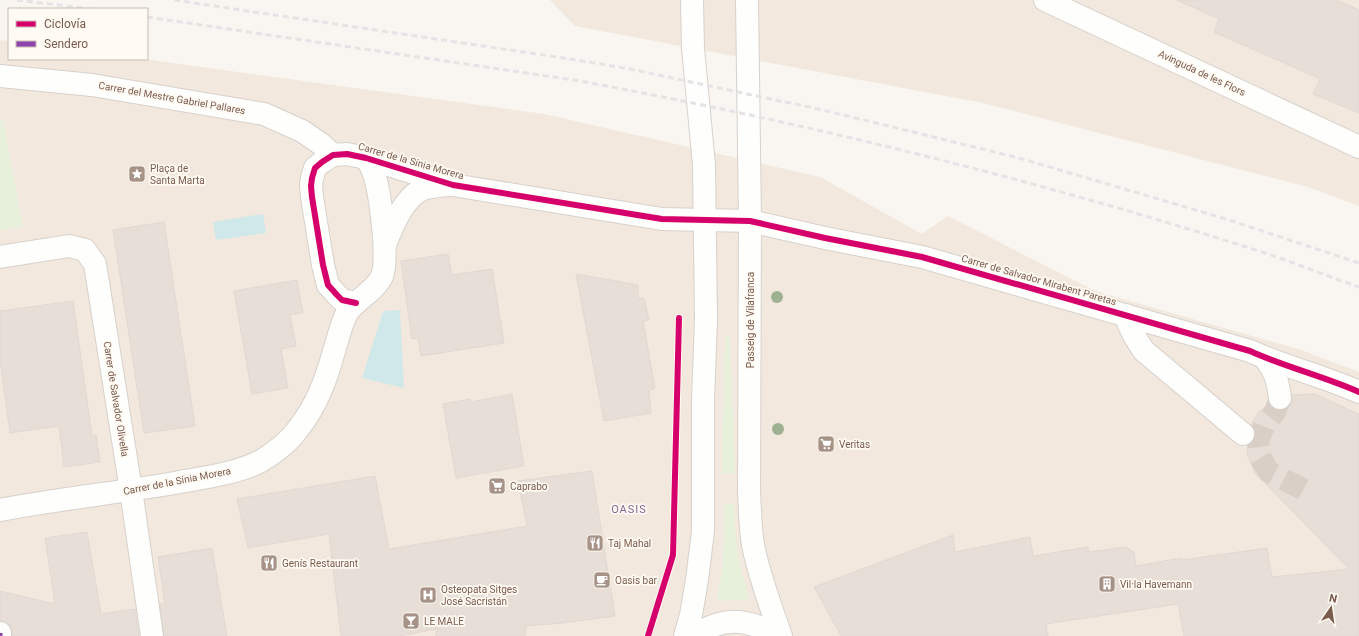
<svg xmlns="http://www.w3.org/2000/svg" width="1359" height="636" font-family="Roboto,sans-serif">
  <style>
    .residential { fill: #f2e8de }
    .green { fill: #e7f0db }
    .water { fill: #d0e8ea }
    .building { fill: #e6ded7; stroke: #e2d8d2 }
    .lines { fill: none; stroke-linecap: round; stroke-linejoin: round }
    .minor-tunnel { stroke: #d9cfc7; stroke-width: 22; stroke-dasharray: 22 11; stroke-linecap: butt }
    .minor-casing { stroke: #d7d1cb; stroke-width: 24 }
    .minor { stroke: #fefefd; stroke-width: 22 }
    .rail { stroke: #e6e3e7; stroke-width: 3; stroke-dasharray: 6 4; stroke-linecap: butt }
    .quiet { stroke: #8e44ad; stroke-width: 5; stroke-dasharray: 10 5; stroke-linecap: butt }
    .cycleway-casing { stroke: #fffaf3; stroke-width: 8 }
    .cycleway { stroke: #d6006c; stroke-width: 6 }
    .tree { fill: #9eb190 }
    .labels { text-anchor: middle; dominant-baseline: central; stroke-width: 3.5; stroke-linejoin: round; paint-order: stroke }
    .street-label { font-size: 10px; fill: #7a5c4d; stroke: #fffaf3 }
    .poi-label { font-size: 10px; fill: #7a5c4d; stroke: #fffaf3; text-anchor: start }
    .neighbourhood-label { font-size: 11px; letter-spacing: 1px; fill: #846695; stroke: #fffaf3 }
  </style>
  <rect width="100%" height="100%" fill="#f9f5f0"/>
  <g class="residential">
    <polygon points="550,0 1359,0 1359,206 1308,187 983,103 575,26"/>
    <polygon points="0,40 9,41 9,59 143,59 544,114 820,177 922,234 948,216 1095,291 1301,350 1359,372 1359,636 0,636"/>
  </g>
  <g class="green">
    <polygon points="3,120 23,227 0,230 0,121"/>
    <polygon points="725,336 730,337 735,473 722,473"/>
    <path d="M724 504H734C735 527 736 549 741 572 744 581 751 592 748 601L736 600 717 601 723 566Z"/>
  </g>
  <g class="water">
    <polygon points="263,214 266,233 216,240 213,222"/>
    <polygon points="400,310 404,388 362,378 383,311"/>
  </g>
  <g class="building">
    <polygon points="1177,0 1336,0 1359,10 1359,113 1313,94 1320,79 1214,32 1219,19"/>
    <polygon points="164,222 195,426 144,433 113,230"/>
    <polygon points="448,254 452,275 492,269 504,343 421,356 418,338 412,339 401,261"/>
    <polygon points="576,274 638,285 638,299 644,298 649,320 643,321 655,388 649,391 651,413 604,421"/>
    <polygon points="297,280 303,313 290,315 296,346 281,349 288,388 252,394 234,291"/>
    <polygon points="73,301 92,436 96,435 100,462 64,467 59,426 10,433 0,360 0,311"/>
    <polygon points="512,394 524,466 456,478 443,404 470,399 471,402"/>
    <polygon points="1315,394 1359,414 1359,636 1184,636 1178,604 1046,624 1048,636 841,636 814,587 953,535 955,552 1030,537 1033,556 1088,547 1089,552 1125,547 1134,552 1136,566 1181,558 1182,560 1267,548 1272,577 1349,569 1255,473 1248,457 1247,446 1252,442 1255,436 1255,430 1251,425 1259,412 1265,407 1269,403 1275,409 1282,410 1288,408 1291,403 1292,395"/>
    <polygon points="592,471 615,616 563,623 526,626 525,636 436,636 436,629 400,636 341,636 329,534 248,548 237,499 375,476 389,549 527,526 518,481"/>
    <polygon points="87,532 101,614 135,609 139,636 12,636 11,626 5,621 0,621 0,591 55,604 45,538"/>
    <polygon points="212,548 227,636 164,636 160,604 165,604 158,557"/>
  </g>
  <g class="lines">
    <polyline class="minor-tunnel" points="1280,398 1275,412 1264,426 1258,441 1260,457 1269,472 1310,493"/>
    <g class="minor-casing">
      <g id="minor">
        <path d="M747 0 750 221 749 490C750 509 750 527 753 545 759 576 771 607 781 636"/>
        <polyline points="1045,0 1359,147"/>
        <polyline points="0,76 92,85 264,114 302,131 321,144 333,155"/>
        <path d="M385 245C392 227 403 199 421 190 429 186 440 186 449 185"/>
        <polyline points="0,257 69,246 85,250 95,264 131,490 152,636"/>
        <path d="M356 303 342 300 337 295 328 285 323 265 312 197 311 186 312 178 315 168 322 162 333 155 347 154 366 158 453 185 662 219 750 221 825 238 922 257 1250 351C1285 367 1323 376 1359 392"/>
        <path d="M1126 315C1129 329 1136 339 1144 351L1243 434"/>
        <path d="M1265 358C1275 371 1278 381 1280 398"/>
        <path d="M0 510C58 499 116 493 174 483 201 478 236 474 261 461 274 453 289 442 298 429 317 405 326 380 334 351 338 339 341 324 347 313 356 299 373 293 381 278 390 264 380 195 375 177 373 170 370 164 366 158"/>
        <polyline points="0,633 0,636"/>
        <polyline points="685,636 691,615 697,580 703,531 703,400 706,319 704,165 693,48 692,0"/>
        <path d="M693 636C725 616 746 618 779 636"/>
      </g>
    </g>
    <use href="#minor" class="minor"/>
    <g class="rail">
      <polyline points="17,0 91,9"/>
      <polyline points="174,0 577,60 630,69 823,110 1019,158 1226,219 1359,263"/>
      <path d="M147 17 574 80C799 121 1021 176 1240 245 1280 257 1319 273 1359 287"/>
    </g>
    <polyline class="quiet" points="0,633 0,636"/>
    <g class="cycleway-casing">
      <g id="cycleway">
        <path d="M356 303 342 300 337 295 328 285 323 265 312 197 311 186 312 178 315 168 322 162 333 155 347 154 366 158 453 185 662 219 750 221 825 238 922 257 1250 351C1285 367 1323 376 1359 392"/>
        <polyline points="648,636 673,555 679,318"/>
      </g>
    </g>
    <use href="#cycleway" class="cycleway"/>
  </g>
  <g class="tree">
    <circle cx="777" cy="297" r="6"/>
    <circle cx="778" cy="429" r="6"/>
  </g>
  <defs>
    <g id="sight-square" transform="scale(0.9)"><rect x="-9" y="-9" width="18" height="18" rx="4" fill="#a69286" stroke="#fffaf3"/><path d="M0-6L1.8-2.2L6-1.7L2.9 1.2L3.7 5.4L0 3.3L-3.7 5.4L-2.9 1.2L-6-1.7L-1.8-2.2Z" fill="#fff"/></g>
    <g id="supermarket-square" transform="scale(0.9)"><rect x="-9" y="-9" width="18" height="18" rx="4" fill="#a69286" stroke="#fffaf3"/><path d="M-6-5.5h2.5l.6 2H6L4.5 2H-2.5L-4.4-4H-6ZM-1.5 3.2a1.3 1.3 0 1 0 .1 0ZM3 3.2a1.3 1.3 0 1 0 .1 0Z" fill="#fff"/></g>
    <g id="restaurant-square" transform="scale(0.9)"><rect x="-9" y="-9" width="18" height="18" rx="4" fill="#a69286" stroke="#fffaf3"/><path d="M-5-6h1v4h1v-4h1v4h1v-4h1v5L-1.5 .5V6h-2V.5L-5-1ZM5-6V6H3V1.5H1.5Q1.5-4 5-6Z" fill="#fff"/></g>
    <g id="cafe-square" transform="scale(0.9)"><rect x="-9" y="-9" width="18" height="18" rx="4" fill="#a69286" stroke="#fffaf3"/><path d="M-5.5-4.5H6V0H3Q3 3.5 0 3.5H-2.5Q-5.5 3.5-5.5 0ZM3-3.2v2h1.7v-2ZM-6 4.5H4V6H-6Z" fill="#fff"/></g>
    <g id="building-square" transform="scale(0.9)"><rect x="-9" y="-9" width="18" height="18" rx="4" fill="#a69286" stroke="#fffaf3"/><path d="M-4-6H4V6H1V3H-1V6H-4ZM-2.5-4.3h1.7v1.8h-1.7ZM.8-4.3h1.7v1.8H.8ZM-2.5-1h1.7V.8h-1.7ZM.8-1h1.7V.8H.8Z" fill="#fff"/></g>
    <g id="hospital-square" transform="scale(0.9)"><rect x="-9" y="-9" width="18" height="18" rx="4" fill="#a69286" stroke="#fffaf3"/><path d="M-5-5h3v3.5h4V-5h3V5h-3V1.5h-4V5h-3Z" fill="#fff"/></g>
    <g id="bar-square" transform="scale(0.9)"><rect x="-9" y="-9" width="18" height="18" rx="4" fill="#a69286" stroke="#fffaf3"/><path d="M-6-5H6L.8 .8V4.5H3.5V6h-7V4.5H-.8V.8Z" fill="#fff"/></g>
  </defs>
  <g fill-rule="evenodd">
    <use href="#sight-square" x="137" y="174"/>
    <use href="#supermarket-square" x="826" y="444"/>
    <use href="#supermarket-square" x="497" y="486"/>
    <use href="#restaurant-square" x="595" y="543"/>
    <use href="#restaurant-square" x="269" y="563"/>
    <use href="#cafe-square" x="602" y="580"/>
    <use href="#building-square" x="1107" y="584"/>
    <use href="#hospital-square" x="428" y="595"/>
    <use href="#bar-square" x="411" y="621"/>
  </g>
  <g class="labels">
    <g class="street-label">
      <text transform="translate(1202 73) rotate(25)">Avinguda de les Flors</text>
      <text transform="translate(172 98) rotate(10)">Carrer del Mestre Gabriel Pallares</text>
      <text transform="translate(411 161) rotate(16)">Carrer de la Sínia Morera</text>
      <text transform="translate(1039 280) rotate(16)">Carrer de Salvador Mirabent Paretas</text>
      <text transform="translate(750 320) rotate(-90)">Passeig de Vilafranca</text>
      <text transform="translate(116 399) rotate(81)">Carrer de Salvador Olivella</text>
      <text transform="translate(177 481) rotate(-11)">Carrer de la Sínia Morera</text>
    </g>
    <g class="poi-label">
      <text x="150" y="168">Plaça de<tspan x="150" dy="12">Santa Marta</tspan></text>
      <text x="839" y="444">Veritas</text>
      <text x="510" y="486">Caprabo</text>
      <text x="608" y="543">Taj Mahal</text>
      <text x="282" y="563">Genís Restaurant</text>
      <text x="615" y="580">Oasis bar</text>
      <text x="1120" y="584">Vil·la Havemann</text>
      <text x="441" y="589">Osteopata Sitges<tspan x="441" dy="12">José Sacristán</tspan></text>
      <text x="424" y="621">LE MALE</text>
    </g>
    <g class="neighbourhood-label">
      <text x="629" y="509">OASIS</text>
    </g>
  </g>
  <rect x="8" y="8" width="140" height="52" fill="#fffaf3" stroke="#cabbb1"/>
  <rect x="16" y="21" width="20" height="6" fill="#d6006c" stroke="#cabbb1"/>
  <text x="44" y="28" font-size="12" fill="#7a5c4d">Ciclovía</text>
  <rect x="16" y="41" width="20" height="6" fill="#8e44ad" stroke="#cabbb1"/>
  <text x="44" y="48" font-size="12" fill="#7a5c4d">Sendero</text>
  <g transform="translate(1331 608) rotate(13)" stroke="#fffaf3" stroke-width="3" paint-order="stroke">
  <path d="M0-3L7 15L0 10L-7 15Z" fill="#7a5c4d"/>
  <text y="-6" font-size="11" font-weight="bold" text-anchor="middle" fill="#7a5c4d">N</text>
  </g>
</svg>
